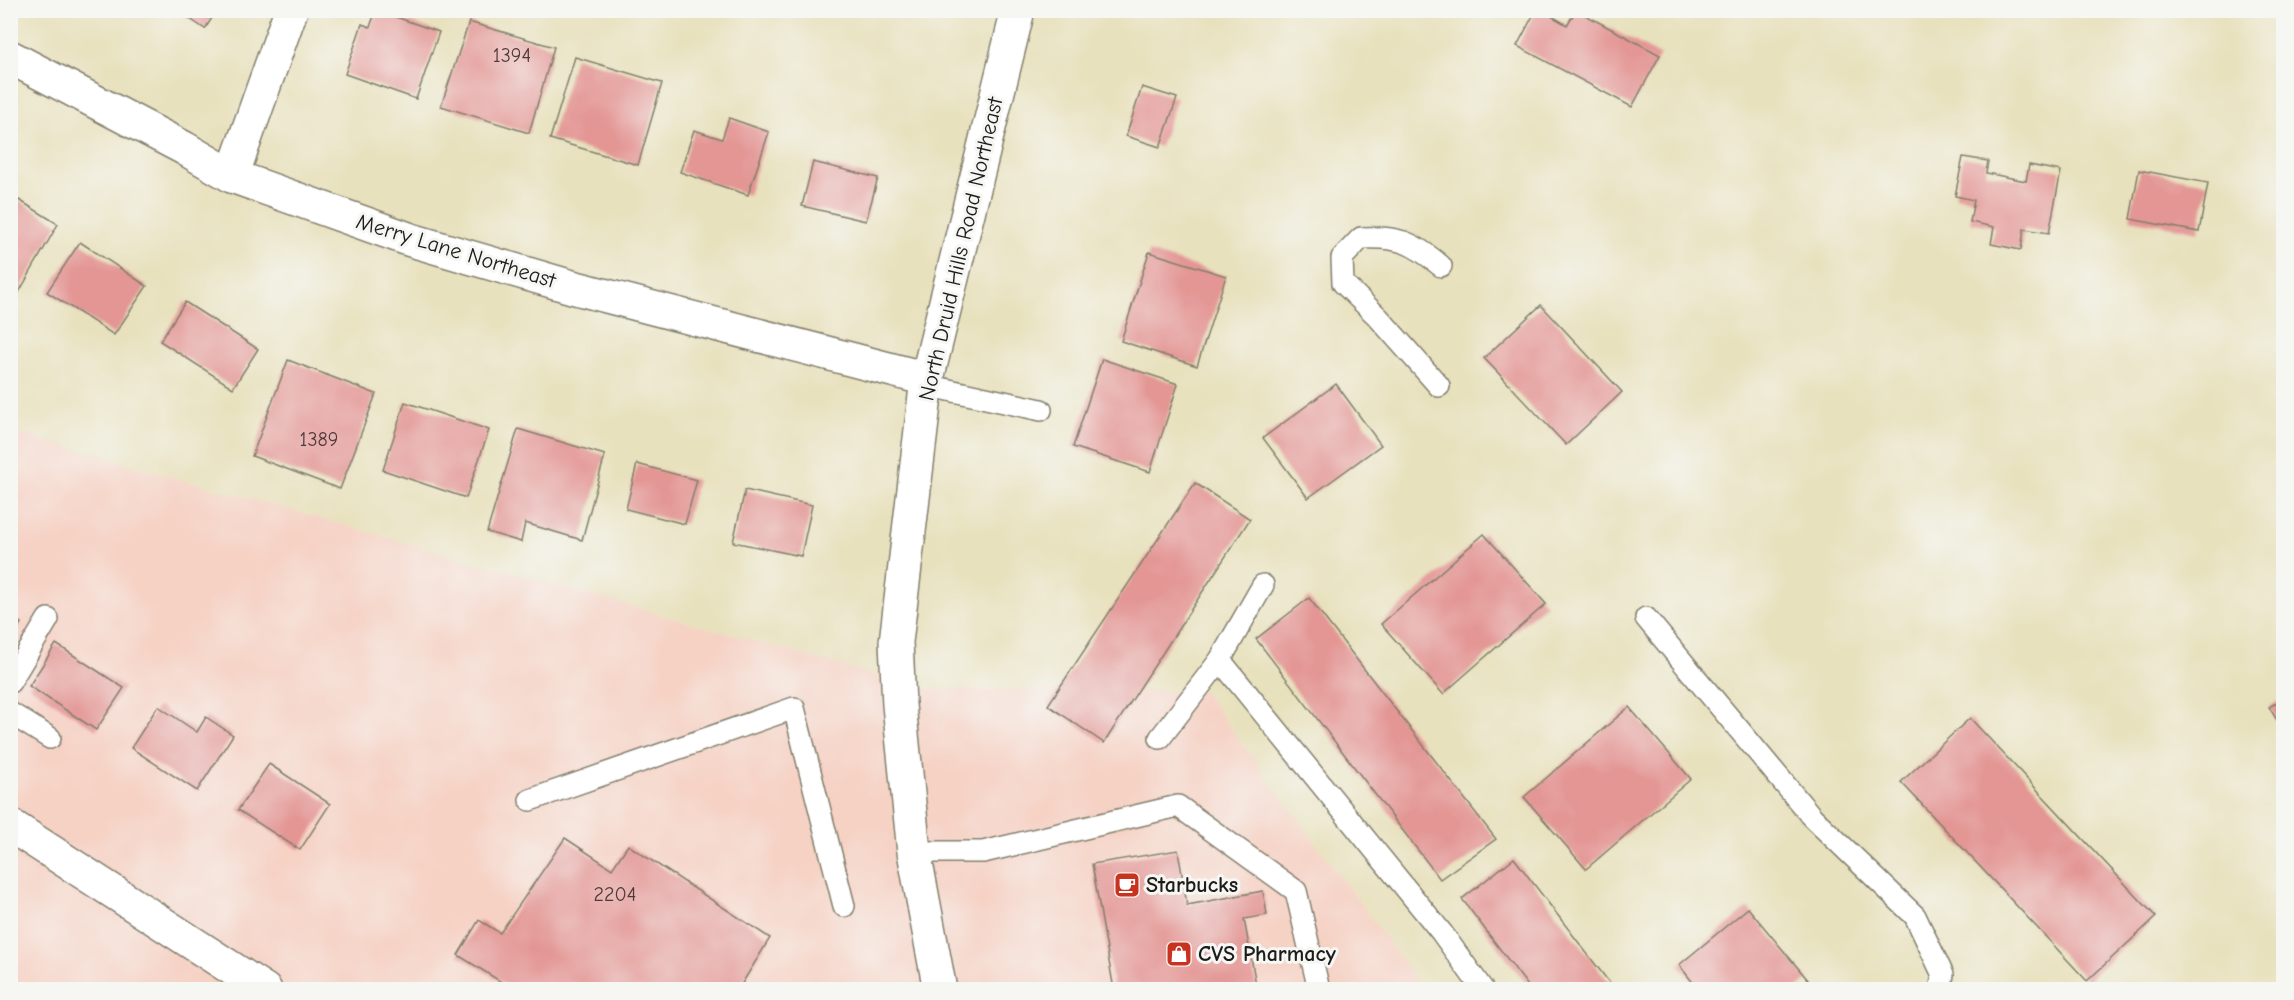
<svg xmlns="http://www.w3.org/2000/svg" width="2294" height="1000" font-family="'Comic Neue',sans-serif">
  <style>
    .built { fill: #f6d2c5 }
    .building { fill: #e39694 }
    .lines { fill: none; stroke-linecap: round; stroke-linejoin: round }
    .service-casing { stroke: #827e6c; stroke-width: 24 }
    .minor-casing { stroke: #827e6c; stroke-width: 36 }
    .secondary-casing { stroke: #827e6c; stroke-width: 36 }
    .service { stroke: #fff; stroke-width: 21 }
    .minor { stroke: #fff; stroke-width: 33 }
    .secondary { stroke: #fff; stroke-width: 33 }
    .labels { text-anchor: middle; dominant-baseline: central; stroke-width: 6; stroke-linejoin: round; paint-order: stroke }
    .number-label { font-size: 20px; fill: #4e3a3a }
    .street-label { font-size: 22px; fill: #1c1c1c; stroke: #f6f6f2 }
    .poi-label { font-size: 22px; font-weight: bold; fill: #1c1c1c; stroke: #f6f6f2; text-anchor: start }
  </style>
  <rect width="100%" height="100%" fill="#f6f6f2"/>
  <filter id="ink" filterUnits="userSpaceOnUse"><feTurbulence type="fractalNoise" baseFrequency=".0167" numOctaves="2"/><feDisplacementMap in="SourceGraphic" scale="12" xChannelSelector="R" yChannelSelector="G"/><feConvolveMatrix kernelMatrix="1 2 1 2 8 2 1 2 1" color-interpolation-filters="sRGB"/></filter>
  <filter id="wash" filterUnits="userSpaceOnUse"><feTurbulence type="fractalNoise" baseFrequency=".008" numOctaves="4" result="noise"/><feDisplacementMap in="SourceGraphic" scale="24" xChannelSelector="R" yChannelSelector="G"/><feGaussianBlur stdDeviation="1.35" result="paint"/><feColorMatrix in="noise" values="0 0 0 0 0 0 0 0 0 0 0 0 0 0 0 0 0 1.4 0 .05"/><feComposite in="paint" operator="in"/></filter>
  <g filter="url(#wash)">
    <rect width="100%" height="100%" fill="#e8e1bd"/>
    <polygon class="built" points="10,431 924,689 1204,692 1423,989 11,989"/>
    <g id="blocks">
      <g class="building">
        <polygon points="177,10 217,10 205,29"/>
        <polygon points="376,10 439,32 416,99 345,74 362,24 370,27"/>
        <polygon points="1536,10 1541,10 1567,25 1576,10 1660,55 1632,107 1517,46"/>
        <polygon points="469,22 554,47 529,133 441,106"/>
        <polygon points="575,57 662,83 638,165 550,139"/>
        <polygon points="1142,87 1177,98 1160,147 1126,136"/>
        <polygon points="729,118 769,132 748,195 680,172 694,130 722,139"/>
        <polygon points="1963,157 1988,161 1986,173 2026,181 2029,165 2061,171 2049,233 2024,229 2021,250 1991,244 1994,227 1970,222 1974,200 1955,196"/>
        <polygon points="813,162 878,178 866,221 802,206"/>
        <polygon points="2139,170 2208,183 2199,232 2130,219"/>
        <polygon points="19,200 58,224 10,308 10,209 12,210"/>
        <polygon points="80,242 147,286 114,335 47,292"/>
        <polygon points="1149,252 1226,276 1197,366 1121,341"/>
        <polygon points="185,302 258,349 233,388 160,341"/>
        <polygon points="1541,305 1622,392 1566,445 1484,358"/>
        <polygon points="1102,359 1178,384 1150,472 1073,447"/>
        <polygon points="288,360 376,394 340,489 252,456"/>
        <polygon points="1336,384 1381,445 1308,498 1263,438"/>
        <polygon points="405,402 489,430 466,498 383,470"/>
        <polygon points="518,429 605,455 582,540 525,523 521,542 487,532"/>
        <polygon points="637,464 697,480 685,524 626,509"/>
        <polygon points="1195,483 1250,519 1104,743 1048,705"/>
        <polygon points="745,490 812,505 801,556 733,542"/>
        <polygon points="1484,534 1546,604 1443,694 1381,624"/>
        <polygon points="1309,598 1496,839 1440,879 1256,639"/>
        <polygon points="10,616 21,623 10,640"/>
        <polygon points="56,644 124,688 96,730 29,686"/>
        <polygon points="2284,698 2284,732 2269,707"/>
        <polygon points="158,706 197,732 206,717 233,735 197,791 131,748"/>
        <polygon points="1629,707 1691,779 1586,869 1524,797"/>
        <polygon points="1970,718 2156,917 2087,981 1901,782"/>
        <polygon points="269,764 330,804 300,850 238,810"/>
        <polygon points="565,838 612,869 628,845 770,938 738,990 514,990 458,955 479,920 500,933"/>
        <polygon points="1178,850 1187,905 1263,891 1267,915 1244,919 1257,990 1114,990 1092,864"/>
        <polygon points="1514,858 1615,990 1531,990 1462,899"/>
        <polygon points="1748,908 1808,980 1796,990 1699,990 1679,965"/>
      </g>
    </g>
  </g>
  <g filter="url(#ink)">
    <use href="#blocks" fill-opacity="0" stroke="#827e6c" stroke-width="1.5"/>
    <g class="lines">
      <g class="service-casing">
        <g id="service">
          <polyline points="926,385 1041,410"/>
          <path d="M1439 386 1378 317 1343 283 1342 258 1361 238C1398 236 1413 242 1441 266"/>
          <polyline points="1263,585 1220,660 1442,933 1483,990"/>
          <polyline points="1646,618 1812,817 1915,916 1943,975 1940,990"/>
          <polyline points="10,682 48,619"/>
          <polyline points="10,713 50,738"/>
          <polyline points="1160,738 1220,660"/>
          <polyline points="530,800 794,708 844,906"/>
          <polyline points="914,852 983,852 1178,806 1296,891 1319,990"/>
        </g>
      </g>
      <g class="minor-casing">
        <g id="minor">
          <polyline points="10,57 184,148 232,176 411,240 572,287 927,379"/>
          <polyline points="232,176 291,10"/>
        </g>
      </g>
      <g class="secondary-casing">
        <g id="secondary">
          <polyline points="10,825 265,990"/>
          <polyline points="940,990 914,852 899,705 896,642 927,379 1018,10"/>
        </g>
      </g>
      <use href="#service" class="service"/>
      <use href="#minor" class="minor"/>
      <use href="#secondary" class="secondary"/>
    </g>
  </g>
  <defs>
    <g id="cafe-square" transform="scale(1.35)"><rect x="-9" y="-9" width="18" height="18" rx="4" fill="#c8321e" stroke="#f6f6f2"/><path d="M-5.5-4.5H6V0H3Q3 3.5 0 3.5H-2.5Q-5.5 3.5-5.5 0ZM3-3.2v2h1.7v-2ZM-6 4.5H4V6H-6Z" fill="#fff"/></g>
    <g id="shop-square" transform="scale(1.35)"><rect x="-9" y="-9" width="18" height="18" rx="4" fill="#c8321e" stroke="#f6f6f2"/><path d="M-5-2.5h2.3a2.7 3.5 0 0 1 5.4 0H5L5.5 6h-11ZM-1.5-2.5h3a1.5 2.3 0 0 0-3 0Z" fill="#fff"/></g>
  </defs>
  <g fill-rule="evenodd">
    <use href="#cafe-square" x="1127" y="885"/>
    <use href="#shop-square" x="1179" y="954"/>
  </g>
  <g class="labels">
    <g class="number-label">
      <text x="512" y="55">1394</text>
      <text x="319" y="439">1389</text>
      <text x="615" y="894">2204</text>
    </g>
    <g class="street-label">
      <text transform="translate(961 249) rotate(-77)">North Druid Hills Road Northeast</text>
      <text transform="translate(456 251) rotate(17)">Merry Lane Northeast</text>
    </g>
    <g class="poi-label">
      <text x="1146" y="885">Starbucks</text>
      <text x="1198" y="954">CVS Pharmacy</text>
    </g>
  </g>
  <rect width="2294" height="1000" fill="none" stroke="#f6f6f2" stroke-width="36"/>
</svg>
